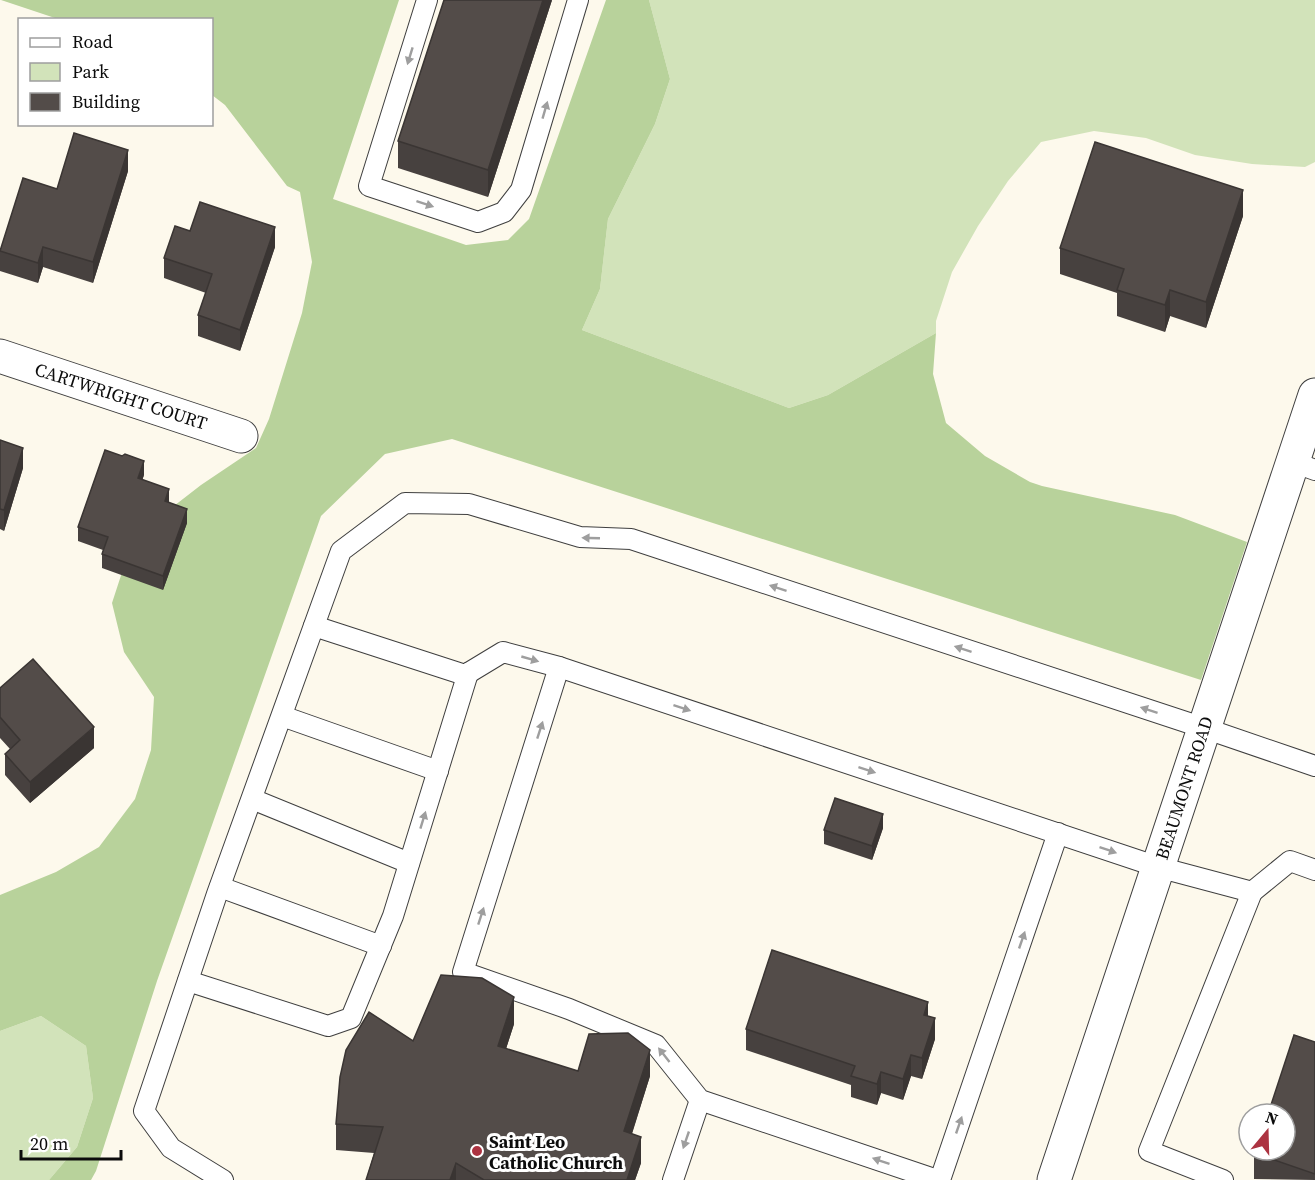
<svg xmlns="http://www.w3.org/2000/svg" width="1315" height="1180" font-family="'Source Serif 4',serif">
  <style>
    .green { fill: #d2e3ba }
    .forest { fill: #b8d29b }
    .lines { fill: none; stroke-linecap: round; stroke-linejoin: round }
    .service-casing { stroke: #3f3f3f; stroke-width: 22 }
    .minor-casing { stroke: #3f3f3f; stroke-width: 35 }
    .service { stroke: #fff; stroke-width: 20 }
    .minor { stroke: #fff; stroke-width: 33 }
    .wall { fill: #47413f }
    .shaded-wall { fill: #3a3533 }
    .building { fill: #534c49; stroke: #3a3533; stroke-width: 1.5 }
    .oneway { fill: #9e9e9e }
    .poi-dot { fill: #ac3341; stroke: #fff; stroke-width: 2 }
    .labels { text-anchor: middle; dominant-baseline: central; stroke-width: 6; stroke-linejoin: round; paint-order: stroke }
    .street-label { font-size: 18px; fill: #0c0c0c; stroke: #fff }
    .poi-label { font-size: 18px; font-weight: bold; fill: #0c0c0c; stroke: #fff; text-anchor: start }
  </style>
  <rect width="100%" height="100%" fill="#fdf9ec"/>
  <g class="green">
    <polygon points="649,0 1315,0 1315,162 1305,167 1252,164 1195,155 1146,138 1094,131 1041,142 1008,181 978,226 952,272 936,321 936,333 828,395 789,408 582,330 600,289 608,219 655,124 670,79"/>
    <polygon points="41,1016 86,1046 93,1098 77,1147 49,1180 0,1180 0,1031"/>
  </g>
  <polygon class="forest" points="1,0 399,0 333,199 466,245 508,240 529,219 606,0 649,0 670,79 655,124 608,219 600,289 582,330 789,408 828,395 936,333 933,374 946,423 985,456 1030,482 1042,486 1175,515 1247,542 1201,680 452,439 385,454 321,516 157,981 96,1171 91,1180 49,1180 77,1147 93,1098 86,1046 41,1016 0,1031 0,895 56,872 99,847 135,799 151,750 154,697 124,652 112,603 128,554 161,516 201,485 256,448 269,419 302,313 312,262 300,192 287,186 225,105 212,95 212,20 58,19"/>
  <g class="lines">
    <g class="service-casing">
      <g id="service">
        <polyline points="427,0 369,186 478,222 504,212 521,190 578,0"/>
        <polyline points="1293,462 1315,470"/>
        <polyline points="314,626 465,675 503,652 559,667"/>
        <polyline points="282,716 438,771"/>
        <polyline points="252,799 409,863"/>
        <polyline points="220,887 381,946"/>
        <polyline points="188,981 328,1026 351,1018 393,916 468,673"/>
        <polyline points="223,1180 171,1148 144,1111 217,894 341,551 405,503 469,504 580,537 631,539 1204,728 1315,766"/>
        <polyline points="673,1180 700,1100"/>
        <polyline points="937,1180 700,1100 656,1045 569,1009 463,972 559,667 1158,867 1252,892 1290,861 1315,870"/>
        <polyline points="940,1180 1058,833"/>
        <polyline points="1223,1180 1149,1151 1252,892"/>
      </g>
    </g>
    <g class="minor-casing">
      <g id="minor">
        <polyline points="0,356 241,436"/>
        <polyline points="1054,1180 1315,395"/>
      </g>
    </g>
    <use href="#service" class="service"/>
    <use href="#minor" class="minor"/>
  </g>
  <g class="wall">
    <polygon points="552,0 488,197 398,168 398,141"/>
    <polygon points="128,171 93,283 43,267 38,283 0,271 0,249 57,189"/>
    <polygon points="1243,216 1206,328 1170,316 1165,332 1117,316 1117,293 1060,274 1060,248"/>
    <polygon points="190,231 275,247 240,351 198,336 198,315 206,293 164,278 164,258"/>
    <polygon points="0,440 23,468 4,531 0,529"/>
    <polygon points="144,475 142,480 169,503 187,523 163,590 102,568 102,554 103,550 78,541 78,527"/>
    <polygon points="0,688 94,748 30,803 5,775 5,754 10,749 0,738"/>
    <polygon points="883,828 872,860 824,844 824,830"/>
    <polygon points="928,1016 935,1039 922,1079 911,1076 903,1100 881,1093 877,1105 851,1097 851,1085 746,1050 746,1029"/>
    <polygon points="514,1024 506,1049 578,1071 650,1076 632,1134 641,1163 635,1180 366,1180 374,1153 336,1150 336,1124 413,1041"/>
    <polygon points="1315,1042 1315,1180 1254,1179 1254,1153"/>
  </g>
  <g class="shaded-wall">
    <polygon points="543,0 552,0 488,197 488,170"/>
    <polygon points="128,150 128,171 93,283 93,262"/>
    <polygon points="1243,190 1243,216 1206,328 1206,302"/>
    <polygon points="275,227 275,247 240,351 240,330"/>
    <polygon points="43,247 43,267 38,283 38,263"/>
    <polygon points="1170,290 1170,316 1165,332 1165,305"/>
    <polygon points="23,448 23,468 4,531 4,510"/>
    <polygon points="144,461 144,475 138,493 138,478"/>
    <polygon points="169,489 169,503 165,501"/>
    <polygon points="187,509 187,523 163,590 163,576"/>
    <polygon points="94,727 94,748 30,803 30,782"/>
    <polygon points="883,814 883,828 872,860 872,846"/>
    <polygon points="514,997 514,1024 498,1073 498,1046"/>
    <polygon points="928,1002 928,1023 924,1015"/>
    <polygon points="935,1018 935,1039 922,1079 922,1058"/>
    <polygon points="650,1050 650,1076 624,1158 624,1131"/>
    <polygon points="911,1055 911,1076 903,1100 903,1079"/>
    <polygon points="881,1072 881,1093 877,1105 877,1084"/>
    <polygon points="641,1137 641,1163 635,1180 627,1180"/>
    <polygon points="456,1163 456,1180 450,1180"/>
  </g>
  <g class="building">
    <polygon points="444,0 543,0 488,170 398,141"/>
    <polygon points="74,133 128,150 93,262 43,247 38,263 0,251 23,178 57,189"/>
    <polygon points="1095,142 1243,190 1206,302 1170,290 1165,305 1117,290 1124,269 1060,248"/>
    <polygon points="200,202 275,227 240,330 198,315 212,274 164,258 175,226 190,231"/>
    <polygon points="0,440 23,448 4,510 0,509"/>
    <polygon points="105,450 122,456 125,454 144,461 138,478 169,489 165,501 187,509 163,576 102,554 108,537 78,527"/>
    <polygon points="33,659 94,727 30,782 5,754 20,740 0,717 0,688"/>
    <polygon points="835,798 883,814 872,846 824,830"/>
    <polygon points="772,950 928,1002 924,1015 935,1018 922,1058 911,1055 903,1079 881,1072 877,1084 851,1076 855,1066 746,1029"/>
    <polygon points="441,975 482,978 514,997 498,1046 578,1071 589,1034 628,1033 650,1050 624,1131 641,1137 627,1180 484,1180 456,1163 450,1180 366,1180 383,1127 336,1124 340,1077 346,1050 369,1012 413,1041"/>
    <polygon points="1294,1035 1315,1042 1315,1174 1254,1153 1255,1150 1285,1150 1285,1114 1268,1114"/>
  </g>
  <defs><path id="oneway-solid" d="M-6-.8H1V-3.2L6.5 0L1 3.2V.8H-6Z" transform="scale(1.5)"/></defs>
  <g class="oneway">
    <use href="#oneway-solid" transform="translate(410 56) rotate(107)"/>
    <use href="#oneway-solid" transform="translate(545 110) rotate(-74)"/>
    <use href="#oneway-solid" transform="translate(425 204) rotate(18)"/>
    <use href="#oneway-solid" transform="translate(591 538) rotate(-178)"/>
    <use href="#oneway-solid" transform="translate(778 588) rotate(-162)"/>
    <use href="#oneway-solid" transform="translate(963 649) rotate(-162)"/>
    <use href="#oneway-solid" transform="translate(530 659) rotate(16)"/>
    <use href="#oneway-solid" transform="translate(682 708) rotate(18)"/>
    <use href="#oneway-solid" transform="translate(1149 710) rotate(-162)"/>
    <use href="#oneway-solid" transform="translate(540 730) rotate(-72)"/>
    <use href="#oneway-solid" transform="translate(867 770) rotate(18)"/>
    <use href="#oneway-solid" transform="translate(423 820) rotate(-73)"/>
    <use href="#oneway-solid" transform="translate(1108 850) rotate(19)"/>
    <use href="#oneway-solid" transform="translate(481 916) rotate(-72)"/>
    <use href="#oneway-solid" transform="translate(1022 940) rotate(-71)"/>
    <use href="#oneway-solid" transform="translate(664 1055) rotate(-128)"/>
    <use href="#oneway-solid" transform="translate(959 1125) rotate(-71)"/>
    <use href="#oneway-solid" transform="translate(686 1140) rotate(109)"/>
    <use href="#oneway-solid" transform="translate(881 1161) rotate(-161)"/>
  </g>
  <circle class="poi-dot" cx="477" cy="1151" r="6"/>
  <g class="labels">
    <g class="street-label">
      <text transform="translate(121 396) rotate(18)">CARTWRIGHT COURT</text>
      <text transform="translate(1184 788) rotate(-72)">BEAUMONT ROAD</text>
    </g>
    <g class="poi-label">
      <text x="489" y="1141">Saint Leo<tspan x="489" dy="21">Catholic Church</tspan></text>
    </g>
  </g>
  <rect x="18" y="18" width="195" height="108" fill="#ffffff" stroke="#9e9e9e" stroke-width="1.5"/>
  <rect x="30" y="38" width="30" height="9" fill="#ffffff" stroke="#9e9e9e" stroke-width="1.5"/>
  <text x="72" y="48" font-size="18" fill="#0c0c0c">Road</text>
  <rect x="30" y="63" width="30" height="18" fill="#d2e3ba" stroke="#9e9e9e" stroke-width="1.5"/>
  <text x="72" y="78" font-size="18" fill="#0c0c0c">Park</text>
  <rect x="30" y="93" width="30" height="18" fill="#534c49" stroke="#9e9e9e" stroke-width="1.5"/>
  <text x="72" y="108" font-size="18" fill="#0c0c0c">Building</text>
  <g transform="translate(1267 1132) rotate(19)"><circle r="28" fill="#ffffff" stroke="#9e9e9e" stroke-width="1.5"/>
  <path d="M0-4.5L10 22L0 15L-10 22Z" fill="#ac3341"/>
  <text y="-9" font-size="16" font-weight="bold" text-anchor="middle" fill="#0c0c0c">N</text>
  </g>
  <path d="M21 1150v9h100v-9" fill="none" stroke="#0c0c0c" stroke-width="3"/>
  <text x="30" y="1150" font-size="18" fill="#0c0c0c" stroke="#ffffff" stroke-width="4.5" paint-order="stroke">20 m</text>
</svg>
